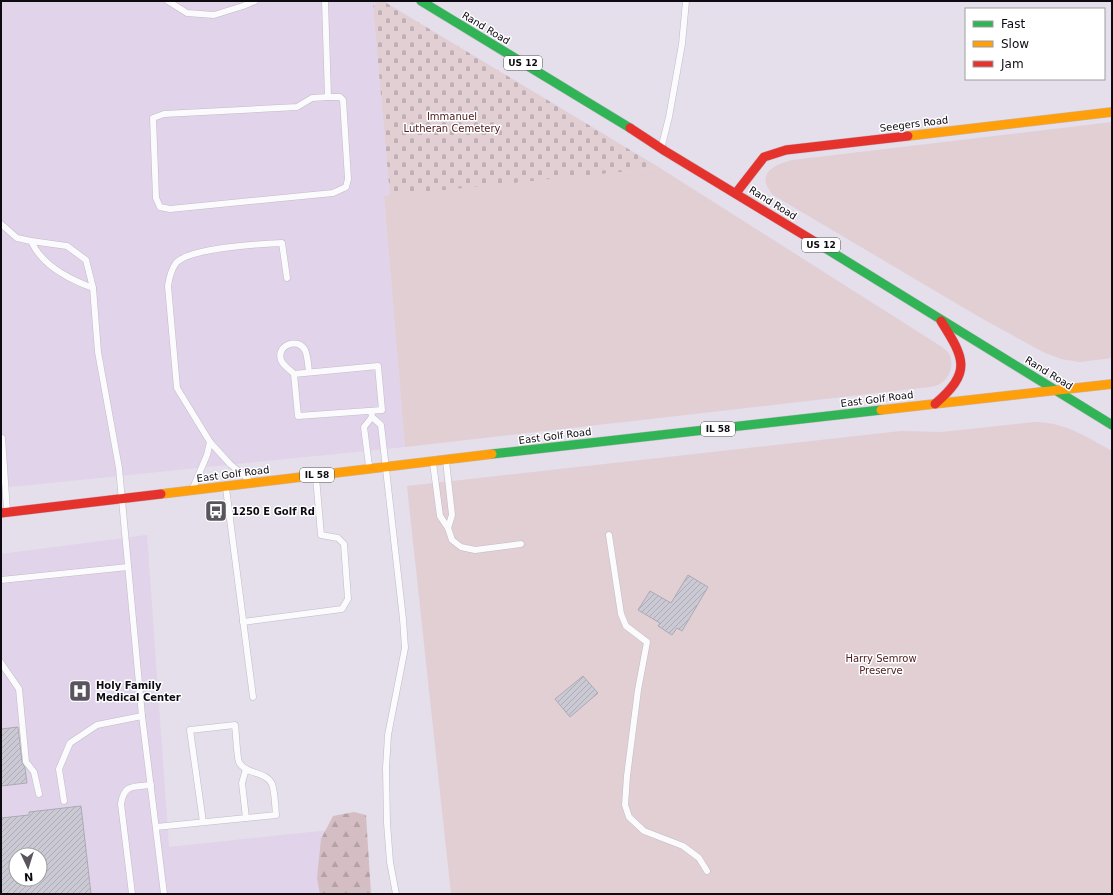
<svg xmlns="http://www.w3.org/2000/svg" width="1113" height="895" font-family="'DejaVu Sans',sans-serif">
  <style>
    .built { fill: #e1d3ea; fill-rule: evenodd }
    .forest { fill: url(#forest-firs) }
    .cemetery { fill: url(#cemetery-stones) }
    .park { fill: #e1cfd4 }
    .building { fill: url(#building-hatch); stroke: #acaab5; fill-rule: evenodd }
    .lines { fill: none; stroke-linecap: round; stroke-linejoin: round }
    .lane-casing { stroke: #c1bbc6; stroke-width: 7 }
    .fast-casing { stroke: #c1bbc6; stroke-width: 10 }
    .slow-casing { stroke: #c1bbc6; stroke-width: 10 }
    .jam-casing { stroke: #c1bbc6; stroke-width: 10 }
    .lane { stroke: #fbfafc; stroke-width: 6 }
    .fast { stroke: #30b455; stroke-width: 9 }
    .slow { stroke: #ff9f0a; stroke-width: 9 }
    .jam { stroke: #e5322d; stroke-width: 9 }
    .labels { text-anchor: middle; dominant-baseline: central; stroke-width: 3; stroke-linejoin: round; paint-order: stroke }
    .shield { fill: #fff; stroke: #565459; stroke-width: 1 }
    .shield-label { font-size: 9px; font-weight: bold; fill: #0e0a12 }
    .street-label { font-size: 10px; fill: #0e0a12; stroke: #fff }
    .park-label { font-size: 10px; fill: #502022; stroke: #fff }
    .poi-label { font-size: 10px; font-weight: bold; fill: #0e0a12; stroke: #fff; text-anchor: start }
  </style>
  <defs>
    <pattern id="forest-firs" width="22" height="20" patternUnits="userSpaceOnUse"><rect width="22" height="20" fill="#d4bec3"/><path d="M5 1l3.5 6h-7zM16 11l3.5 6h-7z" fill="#b5a2a6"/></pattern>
    <pattern id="cemetery-stones" width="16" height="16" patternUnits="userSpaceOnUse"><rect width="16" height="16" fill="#e1cfd4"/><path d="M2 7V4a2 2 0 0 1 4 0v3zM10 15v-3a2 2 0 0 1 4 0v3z" fill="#c0b0b5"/></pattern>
    <pattern id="building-hatch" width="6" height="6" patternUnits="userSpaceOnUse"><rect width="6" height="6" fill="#cbc9d4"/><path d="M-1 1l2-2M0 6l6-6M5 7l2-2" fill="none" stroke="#adabb5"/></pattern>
  </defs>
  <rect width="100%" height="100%" fill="#e5deeb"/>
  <g class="built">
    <polygon points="1,1 379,1 373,6 390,196 384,197 405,447 1,488"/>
    <path d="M147 535 169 847 349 828 353 894H1V554ZM16 855H40V879H16Z"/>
  </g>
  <polygon class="forest" points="354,812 366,815 371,894 320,894 317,878 321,839 333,816"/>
  <polygon class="cemetery" points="379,1 383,1 660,168 390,196 373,6"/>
  <g class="park">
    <path d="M1112 122V358L1080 362 1061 359 1043 352 981 318 773 195C755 174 773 165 792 160Z"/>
    <path d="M660 168 942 347C944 349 948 352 949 354 955 365 949 380 938 385 933 387 927 387 921 388L405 447 384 196Z"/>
    <path d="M1035 422C1064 422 1087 437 1112 451V894H451L407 486 901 431 942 432Z"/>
  </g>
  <g class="building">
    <polygon points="688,575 708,587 682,631 677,628 672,635 658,626 660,623 638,610 650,591 671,603"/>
    <polygon points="583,676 598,693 570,717 555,699"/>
    <polygon points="18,727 22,762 25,768 27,783 1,786 1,729"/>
    <path d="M81 806 91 894H1V818L29 815V812ZM16 855H40V879H16Z"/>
  </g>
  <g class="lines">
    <g class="lane-casing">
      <g id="lane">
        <polyline points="168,1 187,13 214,15 243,6 255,1"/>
        <polyline points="325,1 328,97"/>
        <polygon points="328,97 340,97 343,100 348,179 346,187 333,193 170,209 160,207 156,198 153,118 164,114 297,107 312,98"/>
        <polyline points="662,145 669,117 682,44 686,1"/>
        <polyline points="1,224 17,238 31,241 67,246 86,260 93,288 98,352 119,468 142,716 164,894"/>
        <path d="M31 241C34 246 36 251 40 255 53 271 74 281 93 288"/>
        <polygon points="378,366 382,410 298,416 294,374"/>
        <path d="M294 374C290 369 283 366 281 360 276 345 298 337 305 350 308 357 308 365 309 372"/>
        <polyline points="371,411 372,417 381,425 403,619 405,648 388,735 386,768 387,823 390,862 396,894"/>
        <polyline points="2,438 7,511"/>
        <polyline points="446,461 452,515 448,528"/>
        <polyline points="433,463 440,516 448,528 452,540 461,547 475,550 521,544"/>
        <polyline points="369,466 364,427 372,417"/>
        <path d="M248 479 230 464 210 442 177 388 168 286C169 279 171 270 176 263 189 248 260 244 282 243L287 278"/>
        <polyline points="193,488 207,455 210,442"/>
        <polyline points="226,488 253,697"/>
        <polyline points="609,535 621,614 626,626 647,642 638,690 627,776 625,805 629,817 644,831 683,846 699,858 707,871"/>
        <polyline points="1,580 128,567"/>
        <polyline points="243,622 342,609 348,599 344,544 338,538 321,535 316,477"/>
        <polyline points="1,663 19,689 26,762 34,772 39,794"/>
        <polyline points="64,801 59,769 70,743 97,725 142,716"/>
        <polyline points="246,818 242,783 246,769"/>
        <path d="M156 827 276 815C275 805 275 793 272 784 266 771 246 775 239 762 237 758 236 732 235 725L190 730 203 822"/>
        <path d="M132 894 121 804C124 784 133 787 151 785"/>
      </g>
    </g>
    <g class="fast-casing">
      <g id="fast">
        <polyline points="421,1 630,128"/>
        <polyline points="817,243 1112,425"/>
        <polyline points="492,454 881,410"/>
      </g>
    </g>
    <g class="slow-casing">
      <g id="slow">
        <polyline points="908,136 1112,112"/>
        <polyline points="881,410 1112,384"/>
        <polyline points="161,494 492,454"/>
      </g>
    </g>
    <g class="jam-casing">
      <g id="jam">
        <polyline points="630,128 665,151 817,243"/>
        <polyline points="736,193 764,157 786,150 908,136"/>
        <path d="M935 404C972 372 965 359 941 321"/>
        <polyline points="1,513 161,494"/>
      </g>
    </g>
    <use href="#lane" class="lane"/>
    <use href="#fast" class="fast"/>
    <use href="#slow" class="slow"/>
    <use href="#jam" class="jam"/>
  </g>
  <defs>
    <g id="bus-square" transform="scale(1.15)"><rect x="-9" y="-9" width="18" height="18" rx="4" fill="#59545e" stroke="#fff"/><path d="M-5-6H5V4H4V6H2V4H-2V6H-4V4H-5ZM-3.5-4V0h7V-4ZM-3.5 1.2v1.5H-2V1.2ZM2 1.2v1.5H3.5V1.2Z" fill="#fff"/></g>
    <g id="hospital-square" transform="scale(1.15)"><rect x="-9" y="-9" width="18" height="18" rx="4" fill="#59545e" stroke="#fff"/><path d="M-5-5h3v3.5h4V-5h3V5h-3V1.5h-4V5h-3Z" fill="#fff"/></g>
  </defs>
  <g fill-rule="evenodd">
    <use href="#bus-square" x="216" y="511"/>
    <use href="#hospital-square" x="80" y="691"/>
  </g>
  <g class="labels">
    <g class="shield">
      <rect x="504" y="56" width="38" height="14" rx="3"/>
      <rect x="802" y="238" width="38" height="14" rx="3"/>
      <rect x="701" y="422" width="34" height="14" rx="3"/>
      <rect x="300" y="468" width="34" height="14" rx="3"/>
    </g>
    <g class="shield-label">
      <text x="523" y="63">US 12</text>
      <text x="821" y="245">US 12</text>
      <text x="718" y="429">IL 58</text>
      <text x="317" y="475">IL 58</text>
    </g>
    <g class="street-label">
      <text transform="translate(486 28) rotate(31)">Rand Road</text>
      <text transform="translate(914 124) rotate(-7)">Seegers Road</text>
      <text transform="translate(773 203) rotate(32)">Rand Road</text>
      <text transform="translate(1049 373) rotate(32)">Rand Road</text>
      <text transform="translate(877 399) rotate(-7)">East Golf Road</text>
      <text transform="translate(555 436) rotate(-7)">East Golf Road</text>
      <text transform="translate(233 474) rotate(-7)">East Golf Road</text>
    </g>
    <g class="park-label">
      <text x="452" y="116">Immanuel<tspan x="452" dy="12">Lutheran Cemetery</tspan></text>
      <text x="881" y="658">Harry Semrow<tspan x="881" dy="12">Preserve</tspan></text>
    </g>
    <g class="poi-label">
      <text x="232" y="511">1250 E Golf Rd</text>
      <text x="96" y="685">Holy Family<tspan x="96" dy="12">Medical Center</tspan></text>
    </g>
  </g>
  <rect width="1113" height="895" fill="none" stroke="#0e0a12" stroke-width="4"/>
  <rect x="965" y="8" width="140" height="72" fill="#ffffff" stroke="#9f9da0"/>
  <rect x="973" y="21" width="20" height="6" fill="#30b455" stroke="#9f9da0"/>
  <text x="1001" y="28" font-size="12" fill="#0e0a12">Fast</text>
  <rect x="973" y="41" width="20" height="6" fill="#ff9f0a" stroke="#9f9da0"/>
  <text x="1001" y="48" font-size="12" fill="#0e0a12">Slow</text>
  <rect x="973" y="61" width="20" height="6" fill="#e5322d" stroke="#9f9da0"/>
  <text x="1001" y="68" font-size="12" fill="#0e0a12">Jam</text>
  <g transform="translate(28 867) rotate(176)"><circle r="19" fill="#ffffff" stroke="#9f9da0"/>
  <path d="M0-3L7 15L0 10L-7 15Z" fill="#59545e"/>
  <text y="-6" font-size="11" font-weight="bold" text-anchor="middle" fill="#0e0a12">N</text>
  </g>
</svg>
